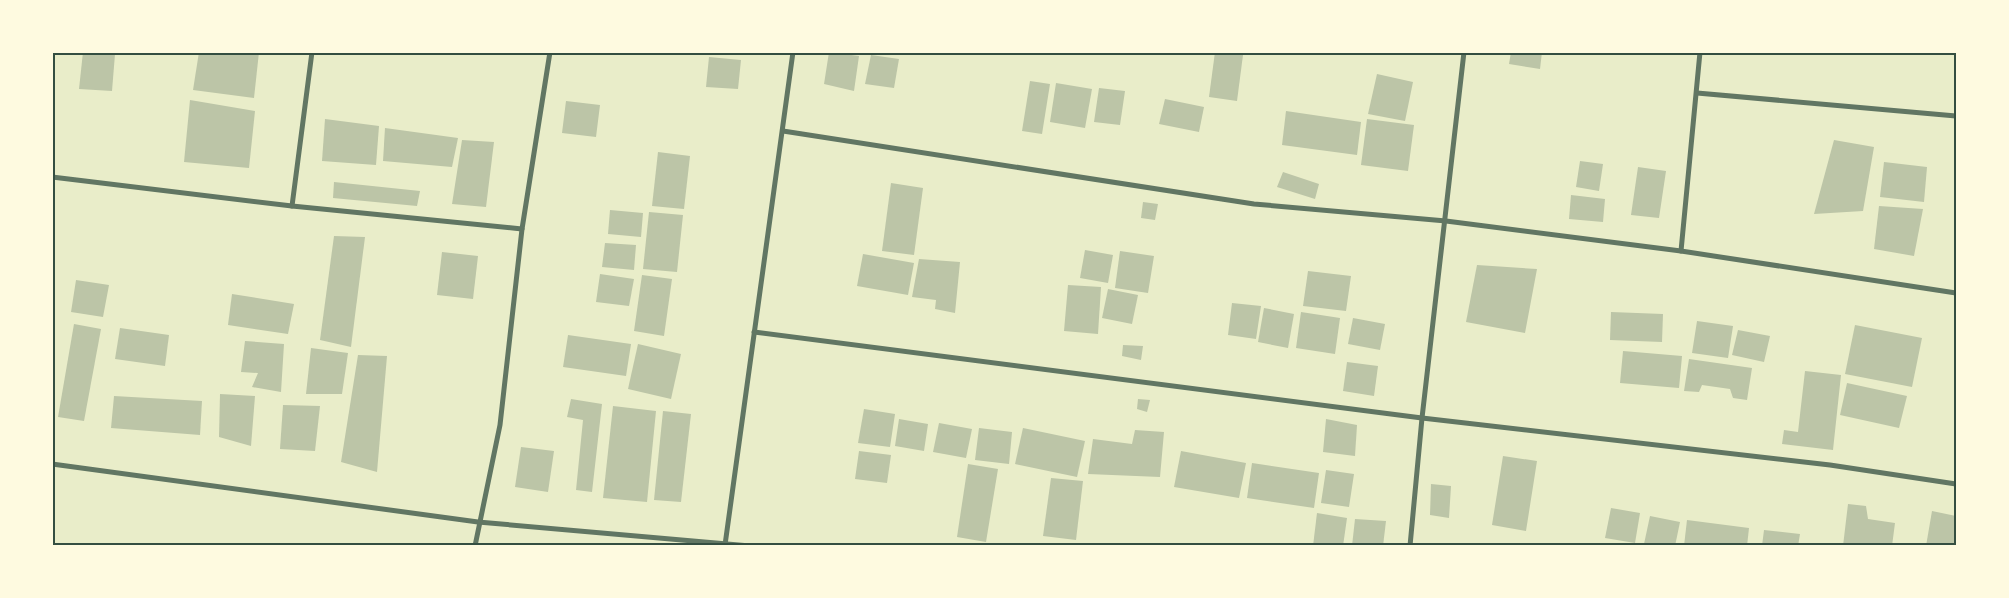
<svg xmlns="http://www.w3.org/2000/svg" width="2009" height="598" font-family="Lato,sans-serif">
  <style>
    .building { fill: #bcc5a7 }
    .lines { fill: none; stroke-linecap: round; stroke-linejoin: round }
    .minor { stroke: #617663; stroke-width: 5 }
    .neatline { fill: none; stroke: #344e41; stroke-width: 2 }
  </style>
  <rect width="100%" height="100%" fill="#e9edc9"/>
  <g class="building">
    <polygon points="83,52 115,54 112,91 79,89"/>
    <polygon points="199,52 259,52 254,98 193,90"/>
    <polygon points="829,52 859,56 854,91 824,84"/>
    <polygon points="1215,52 1243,55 1237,101 1209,97"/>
    <polygon points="1511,52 1542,52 1540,69 1509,64"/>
    <polygon points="871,55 899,59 894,88 865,84"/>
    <polygon points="709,57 741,60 738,89 706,87"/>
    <polygon points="1377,74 1413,82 1405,121 1368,114"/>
    <polygon points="1030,81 1050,84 1042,134 1022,131"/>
    <polygon points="1056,83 1092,89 1085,128 1050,122"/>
    <polygon points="1099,88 1125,91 1120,125 1094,122"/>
    <polygon points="1165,99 1204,107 1199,132 1159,124"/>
    <polygon points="190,100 255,111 249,168 184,162"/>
    <polygon points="566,101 600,105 596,137 562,133"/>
    <polygon points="1286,111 1361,122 1357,155 1282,145"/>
    <polygon points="325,119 379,126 376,165 322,161"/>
    <polygon points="1367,119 1414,125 1408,171 1361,165"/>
    <polygon points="385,128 458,138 452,167 383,161"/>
    <polygon points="462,140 494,142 486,207 452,204"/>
    <polygon points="1834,140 1874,147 1863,211 1814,214"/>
    <polygon points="658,152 690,156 684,209 652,206"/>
    <polygon points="1580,161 1603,164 1599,191 1576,187"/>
    <polygon points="1884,162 1927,167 1924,202 1880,197"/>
    <polygon points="1638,167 1666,171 1659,218 1631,215"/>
    <polygon points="1283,172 1319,184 1315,199 1277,187"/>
    <polygon points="334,182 420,191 417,206 333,198"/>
    <polygon points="891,183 923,188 914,255 882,251"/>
    <polygon points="1571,195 1605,199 1603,222 1569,219"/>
    <polygon points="1143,202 1158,204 1155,220 1141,218"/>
    <polygon points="1879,206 1923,209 1914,256 1874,249"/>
    <polygon points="610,210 643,213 641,237 608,234"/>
    <polygon points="649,212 683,215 677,272 643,269"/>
    <polygon points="334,236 365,237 351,347 320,340"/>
    <polygon points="605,243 636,245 634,270 602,267"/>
    <polygon points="1085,250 1113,255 1108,283 1080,278"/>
    <polygon points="1120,251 1154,256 1148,293 1115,288"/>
    <polygon points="442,252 478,256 473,299 437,295"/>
    <polygon points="863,254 914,263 908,295 857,286"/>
    <polygon points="919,259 960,262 955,313 935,309 936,300 912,297"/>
    <polygon points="1477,265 1537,269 1525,333 1466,322"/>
    <polygon points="1308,271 1351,276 1346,311 1303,306"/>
    <polygon points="600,274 634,279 629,306 596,302"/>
    <polygon points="642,275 672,279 664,336 634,331"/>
    <polygon points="76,280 109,285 103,317 71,312"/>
    <polygon points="1068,285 1101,287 1098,334 1064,331"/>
    <polygon points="1108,289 1138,295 1132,324 1102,318"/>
    <polygon points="232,294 294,304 288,334 228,325"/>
    <polygon points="1232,303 1261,306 1256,339 1228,335"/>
    <polygon points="1264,308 1294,314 1288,348 1258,342"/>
    <polygon points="1301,312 1340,318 1335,354 1296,348"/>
    <polygon points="1611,312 1663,314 1662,342 1610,340"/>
    <polygon points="1353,318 1385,324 1380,350 1348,344"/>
    <polygon points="1697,321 1733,326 1728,358 1692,353"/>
    <polygon points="74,324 101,329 84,421 58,417"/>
    <polygon points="1855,325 1922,338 1912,387 1845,374"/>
    <polygon points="120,328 169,335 165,366 115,359"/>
    <polygon points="1738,330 1770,336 1764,362 1732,355"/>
    <polygon points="568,335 631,344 626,376 563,367"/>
    <polygon points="245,341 284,344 281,392 252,387 258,373 241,372"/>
    <polygon points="638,344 681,354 671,399 628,389"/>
    <polygon points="1123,345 1143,346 1141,360 1122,356"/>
    <polygon points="311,348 348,353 342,394 306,394"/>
    <polygon points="1623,351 1682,356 1679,388 1620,383"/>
    <polygon points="358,355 387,356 377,472 341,462"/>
    <polygon points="1689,359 1752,368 1747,400 1733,398 1730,389 1702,385 1699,392 1684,391"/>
    <polygon points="1347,362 1378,366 1374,396 1343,391"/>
    <polygon points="1805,371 1841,375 1833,450 1782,444 1784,430 1798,432"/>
    <polygon points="1847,383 1907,396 1899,428 1840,415"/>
    <polygon points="220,394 255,396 251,446 219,437"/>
    <polygon points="114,396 202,401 200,435 111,428"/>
    <polygon points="571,399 602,404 592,492 576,490 583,420 567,417"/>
    <polygon points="1138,399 1150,400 1147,412 1137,409"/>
    <polygon points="283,405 320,406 315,451 280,449"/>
    <polygon points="613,406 656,411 647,502 603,498"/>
    <polygon points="864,409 895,414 890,447 858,443"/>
    <polygon points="663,411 691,414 681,502 654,500"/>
    <polygon points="899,419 928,424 924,451 895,446"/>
    <polygon points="1326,419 1357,425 1355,456 1323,452"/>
    <polygon points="939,423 972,429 966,458 933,452"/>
    <polygon points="979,428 1012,432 1009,464 975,460"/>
    <polygon points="1023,428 1085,441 1077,477 1015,464"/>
    <polygon points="1135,430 1164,432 1160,477 1088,474 1093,439 1132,444"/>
    <polygon points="521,447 554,451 548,492 515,487"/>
    <polygon points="859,451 891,455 887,483 855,479"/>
    <polygon points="1181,451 1246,463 1239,498 1174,487"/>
    <polygon points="1503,456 1537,461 1526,531 1492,525"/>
    <polygon points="1252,463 1319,473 1314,508 1247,498"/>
    <polygon points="968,464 998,469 986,542 957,537"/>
    <polygon points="1326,470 1354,474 1349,507 1321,503"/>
    <polygon points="1051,478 1083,481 1076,540 1043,536"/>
    <polygon points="1431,484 1451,486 1449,518 1430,515"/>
    <polygon points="1848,504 1866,506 1868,519 1895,523 1892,546 1843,546"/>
    <polygon points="1611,508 1640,513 1635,543 1605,538"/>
    <polygon points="1932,511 1956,516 1954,546 1926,546"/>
    <polygon points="1317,513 1347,518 1343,546 1313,546"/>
    <polygon points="1650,516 1680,522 1675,546 1644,544"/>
    <polygon points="1355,519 1386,521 1383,546 1352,546"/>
    <polygon points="1687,520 1749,528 1747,546 1684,546"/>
    <polygon points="1764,530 1800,534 1798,546 1762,546"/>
  </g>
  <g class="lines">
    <g class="minor">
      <polyline points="1697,93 1956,116"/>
      <polyline points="783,131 1254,204 1446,221 1681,251 1956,293"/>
      <polyline points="52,177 292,206 522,229"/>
      <polyline points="292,206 312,52"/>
      <polyline points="1681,251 1700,52"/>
      <polyline points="754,332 1422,418 1830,465 1956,484"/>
      <polyline points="52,464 478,522 750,546"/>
      <polyline points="725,545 793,52"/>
      <polyline points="475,546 500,425 522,229 550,52"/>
      <polyline points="1410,546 1422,418 1464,52"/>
    </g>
  </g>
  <rect width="2009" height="598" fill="none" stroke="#fefae0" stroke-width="108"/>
  <rect x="54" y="54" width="1901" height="490" class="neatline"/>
</svg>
